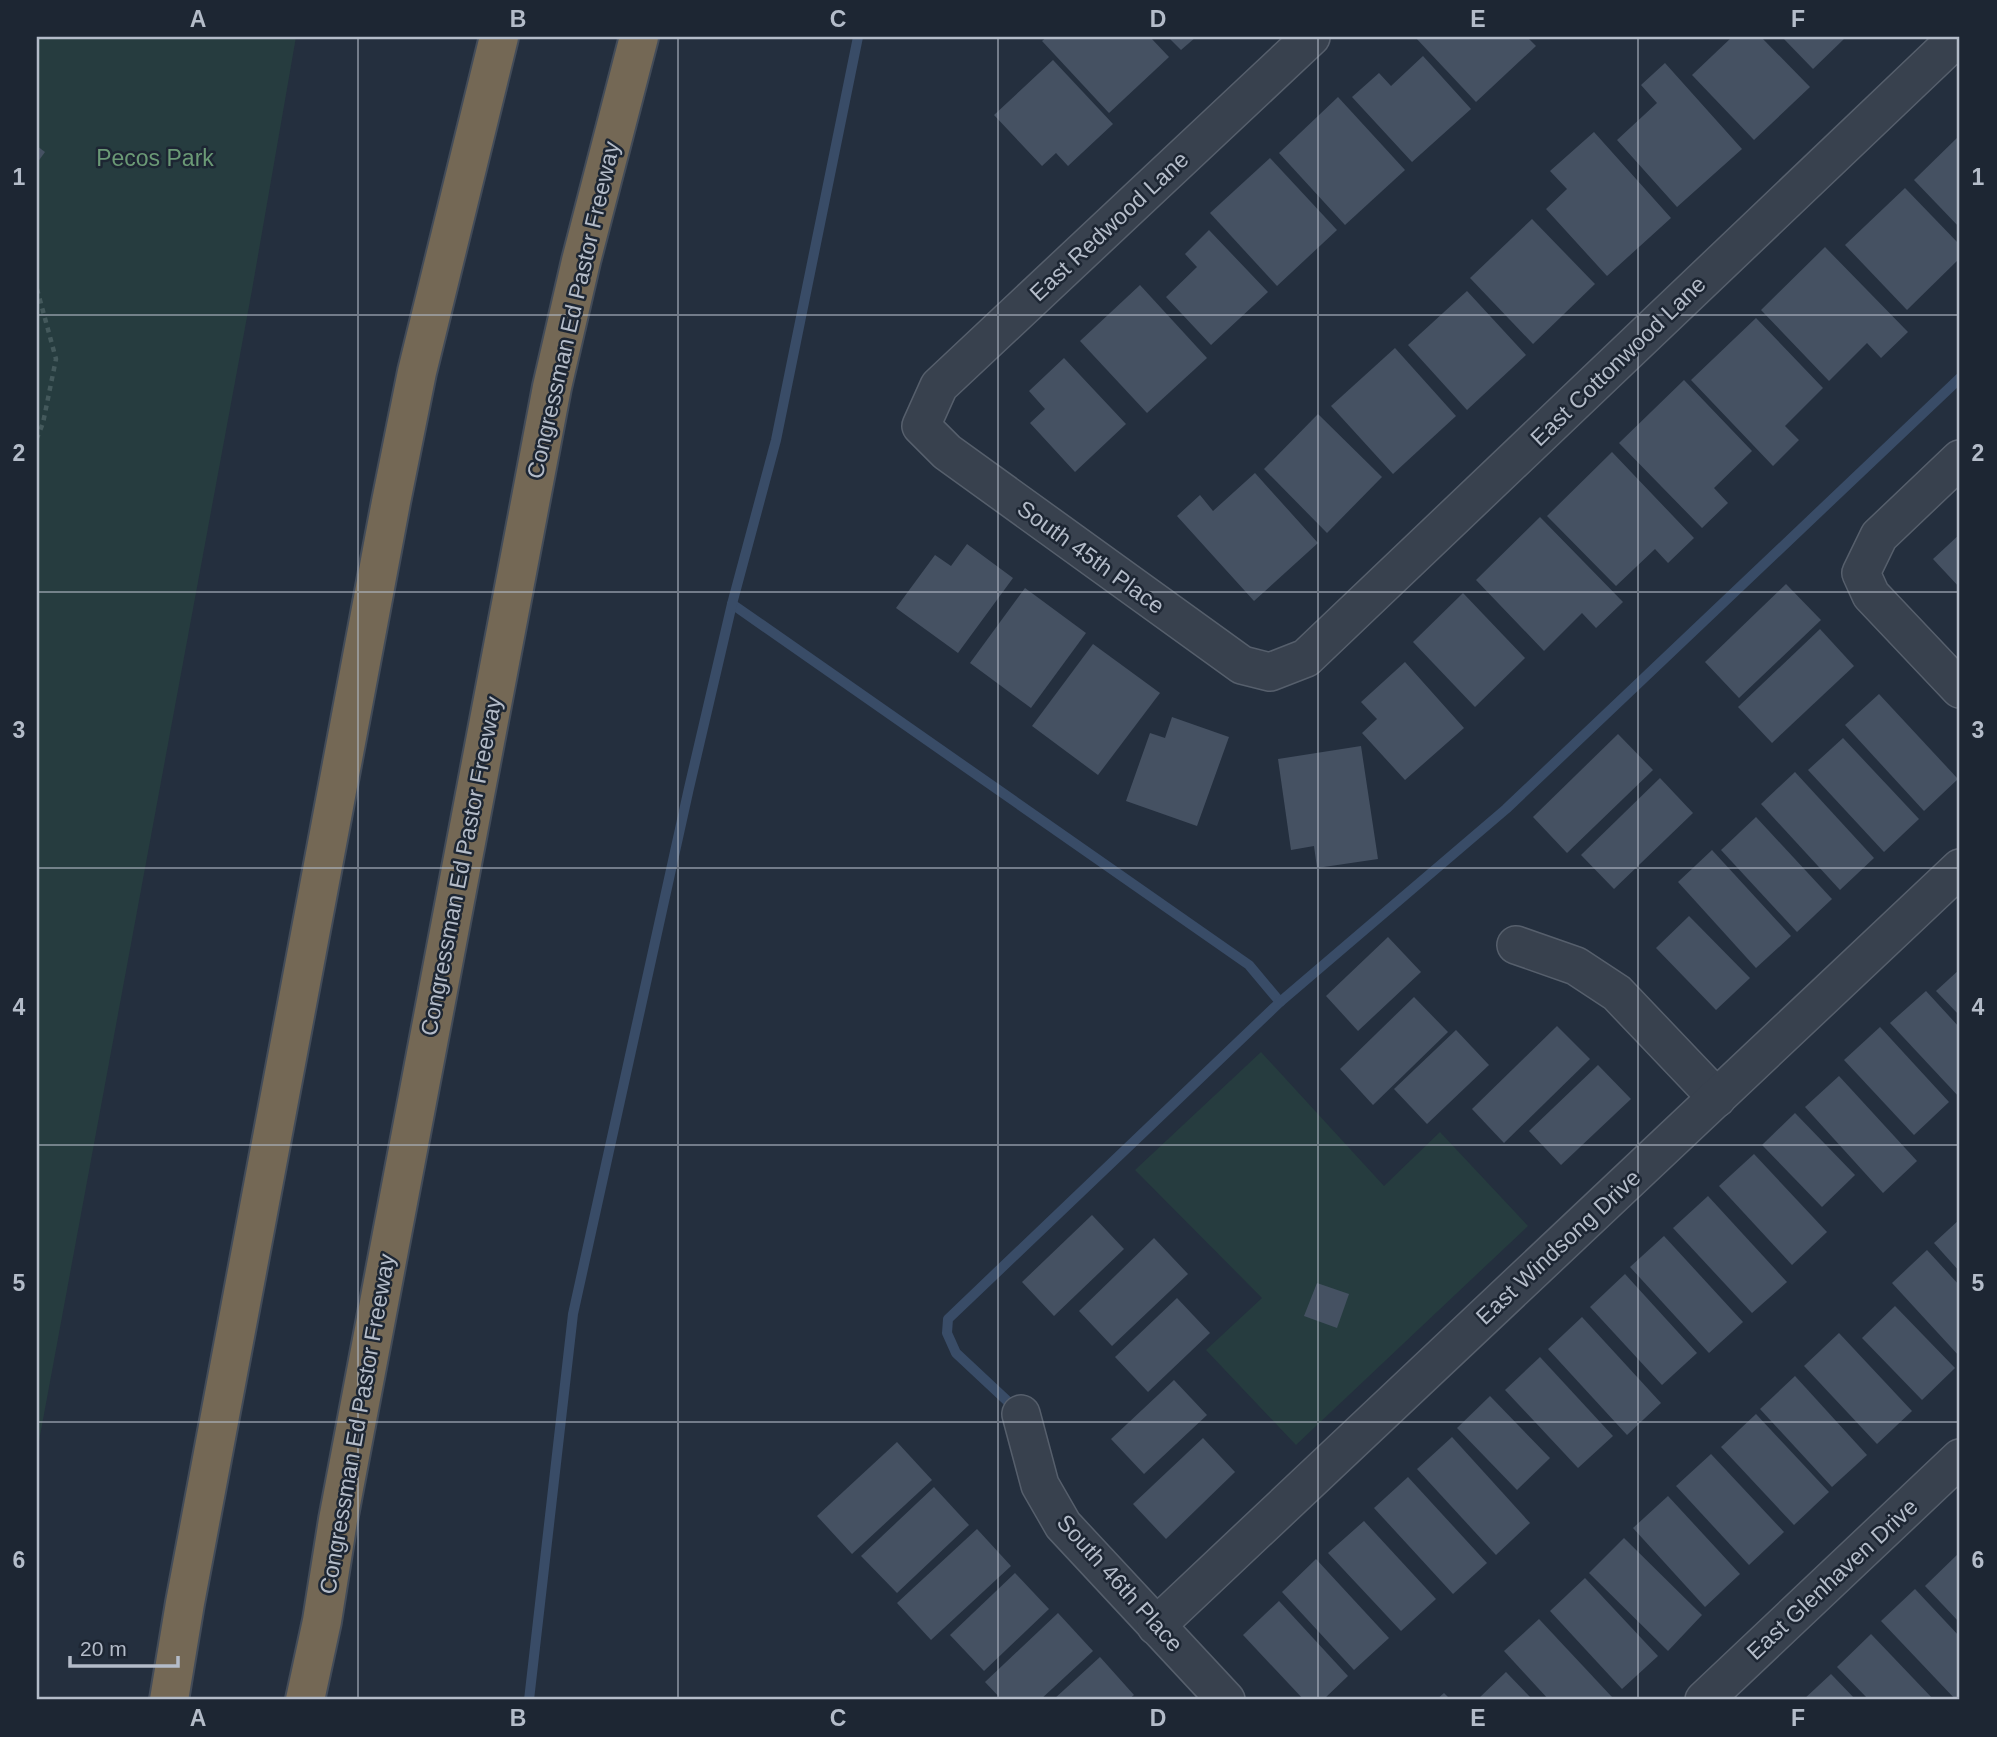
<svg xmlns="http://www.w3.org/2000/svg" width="1997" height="1737" font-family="Arial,sans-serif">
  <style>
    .green { fill: #263c3f }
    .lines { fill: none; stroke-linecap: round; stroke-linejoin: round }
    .stream { stroke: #394c67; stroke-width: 10 }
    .building { fill: #455162 }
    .minor-casing { stroke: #565f6c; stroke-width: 40 }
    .motorway-casing { stroke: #434c59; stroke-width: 42 }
    .path { stroke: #44595c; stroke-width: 4.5; stroke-dasharray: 5 5; stroke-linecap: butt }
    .minor { stroke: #38414e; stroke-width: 37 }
    .motorway { stroke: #746855; stroke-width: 38 }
    .grid { fill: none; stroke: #b4bcc9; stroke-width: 2; stroke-opacity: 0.55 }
    .labels { text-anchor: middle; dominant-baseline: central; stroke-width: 5; stroke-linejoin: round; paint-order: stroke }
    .park-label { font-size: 23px; fill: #6b9a76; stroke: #1d2633 }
    .street-label { font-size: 23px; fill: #b4bcc9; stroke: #1d2633 }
    .neatline { fill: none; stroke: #b4bcc9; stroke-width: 2.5 }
    .grid-label { font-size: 23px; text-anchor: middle; font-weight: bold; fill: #b4bcc9 }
  </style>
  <rect width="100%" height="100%" fill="#242f3e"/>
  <g class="green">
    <polygon points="37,37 296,37 252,290 37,1452"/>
    <polygon points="1261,1052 1384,1186 1440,1132 1528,1226 1296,1445 1206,1350 1262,1298 1135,1170"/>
  </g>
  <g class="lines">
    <g class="stream">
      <polyline points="732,604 1249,965 1280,1002"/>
      <polyline points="1017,1410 956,1353 947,1333 948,1319 1280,1002 1506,809 1960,378"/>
      <polyline points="529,1700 573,1314 689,788 732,604 776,440 858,37"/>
    </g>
  </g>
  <g class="building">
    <polygon points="1047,37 1150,37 1169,57 1109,113 1042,41"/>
    <polygon points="1168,37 1196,37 1181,50"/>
    <polygon points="1415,37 1527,37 1536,46 1476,102"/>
    <polygon points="1732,37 1761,37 1810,87 1754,140 1692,75"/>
    <polygon points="1782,37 1846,37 1813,69"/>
    <polygon points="1423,56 1471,109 1412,162 1352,97 1379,73 1391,86"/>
    <polygon points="1053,60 1113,124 1068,166 1056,153 1042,166 994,115"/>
    <polygon points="1665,63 1742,149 1677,207 1617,140 1657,103 1641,85"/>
    <polygon points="1338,97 1405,170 1345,225 1279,153"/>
    <polygon points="1594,132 1671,218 1607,276 1546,209 1567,189 1550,171"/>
    <polygon points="1960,135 1960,228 1914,180"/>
    <polygon points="37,146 45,152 37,163"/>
    <polygon points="1270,158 1337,230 1277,286 1210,213"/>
    <polygon points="1905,188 1960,245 1960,258 1907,310 1845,245"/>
    <polygon points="1532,219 1595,284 1533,344 1470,278"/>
    <polygon points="1209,230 1268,292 1211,345 1166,297 1197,267 1185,254"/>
    <polygon points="1825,247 1908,332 1881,358 1867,343 1829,381 1761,310"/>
    <polygon points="1140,285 1207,358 1147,413 1080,341"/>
    <polygon points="1467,291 1526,355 1467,410 1408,345"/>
    <polygon points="1756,318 1823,388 1785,426 1799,440 1773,466 1691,380"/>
    <polygon points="1395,348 1456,416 1393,474 1331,406"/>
    <polygon points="1064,358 1126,424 1075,472 1030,423 1045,409 1029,391"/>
    <polygon points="1684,380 1752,451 1714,488 1728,503 1702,528 1619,443"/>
    <polygon points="1318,414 1382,477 1327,533 1264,469"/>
    <polygon points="1612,452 1694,538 1668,563 1655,549 1616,586 1547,516"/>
    <polygon points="1255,473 1318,543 1254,601 1177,516 1200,495 1213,511"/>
    <polygon points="1540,517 1623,602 1596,628 1582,613 1544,651 1476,580"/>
    <polygon points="1960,534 1960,588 1933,559"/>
    <polygon points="967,544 1013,578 958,653 896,608 935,555 951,566"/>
    <polygon points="1786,584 1821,620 1739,698 1705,662"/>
    <polygon points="1025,588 1086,633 1031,708 970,663"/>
    <polygon points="1463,593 1525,658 1475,707 1413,642"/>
    <polygon points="1820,629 1854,666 1772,743 1738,707"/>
    <polygon points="1093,644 1160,693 1098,775 1032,726"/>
    <polygon points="1405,662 1464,728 1405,780 1362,733 1377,719 1361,702"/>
    <polygon points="1879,694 1958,779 1924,811 1845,725"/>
    <polygon points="1172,717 1229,737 1197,826 1126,801 1150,733 1165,738"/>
    <polygon points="1618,734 1653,770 1567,853 1533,817"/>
    <polygon points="1843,738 1919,819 1884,852 1808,770"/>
    <polygon points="1361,746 1378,859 1317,868 1314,846 1291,850 1278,759"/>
    <polygon points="1795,772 1874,858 1840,890 1761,804"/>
    <polygon points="1660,778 1693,813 1614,889 1581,855"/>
    <polygon points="1756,817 1832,899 1797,932 1721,850"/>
    <polygon points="1712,850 1791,936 1756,968 1678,882"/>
    <polygon points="1689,916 1750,978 1716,1010 1656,948"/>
    <polygon points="1388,937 1421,972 1358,1031 1326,996"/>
    <polygon points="1960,969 1960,1016 1936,991"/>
    <polygon points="1926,991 1960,1028 1960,1098 1890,1023"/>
    <polygon points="1414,997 1448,1032 1373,1105 1340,1069"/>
    <polygon points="1557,1026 1590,1059 1504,1143 1472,1109"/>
    <polygon points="1880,1027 1949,1102 1914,1135 1844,1060"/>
    <polygon points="1456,1030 1489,1065 1427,1124 1394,1089"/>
    <polygon points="1598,1065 1631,1099 1561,1165 1529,1131"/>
    <polygon points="1839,1076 1917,1161 1883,1193 1805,1107"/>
    <polygon points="1795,1113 1855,1175 1822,1207 1762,1145"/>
    <polygon points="1754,1154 1827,1232 1792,1265 1719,1186"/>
    <polygon points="1708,1196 1787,1282 1752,1313 1673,1228"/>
    <polygon points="1092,1215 1124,1249 1054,1316 1022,1282"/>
    <polygon points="1960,1219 1960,1272 1934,1243"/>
    <polygon points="1664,1236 1743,1322 1709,1353 1630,1267"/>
    <polygon points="1154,1238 1188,1274 1112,1346 1079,1311"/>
    <polygon points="1927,1250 1960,1286 1960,1357 1892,1283"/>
    <polygon points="1625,1274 1697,1353 1662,1385 1590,1307"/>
    <polygon points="1317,1283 1349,1294 1337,1328 1304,1316"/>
    <polygon points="1177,1298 1210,1333 1148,1392 1115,1357"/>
    <polygon points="1895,1306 1955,1368 1922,1400 1862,1338"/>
    <polygon points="1582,1317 1661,1403 1627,1435 1548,1349"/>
    <polygon points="1839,1333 1912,1411 1877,1444 1804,1366"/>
    <polygon points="1540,1357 1613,1436 1578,1468 1505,1390"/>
    <polygon points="1795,1376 1867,1455 1832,1487 1760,1409"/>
    <polygon points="1174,1380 1207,1415 1144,1474 1111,1439"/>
    <polygon points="1490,1396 1550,1458 1517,1490 1457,1428"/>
    <polygon points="1756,1414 1829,1492 1794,1525 1721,1447"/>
    <polygon points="1452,1437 1530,1523 1496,1555 1417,1469"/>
    <polygon points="1203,1438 1235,1472 1166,1539 1133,1504"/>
    <polygon points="897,1442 932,1480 852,1554 817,1516"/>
    <polygon points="1711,1454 1784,1532 1749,1565 1676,1486"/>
    <polygon points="1408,1477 1487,1563 1453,1594 1374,1508"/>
    <polygon points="934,1487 969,1525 897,1593 861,1556"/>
    <polygon points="1668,1496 1740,1574 1705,1607 1633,1528"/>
    <polygon points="1364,1521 1436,1599 1401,1631 1328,1553"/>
    <polygon points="977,1529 1011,1566 931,1640 897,1603"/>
    <polygon points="1624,1538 1702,1615 1668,1651 1589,1573"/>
    <polygon points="1960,1552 1960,1623 1925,1586"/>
    <polygon points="1316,1559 1389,1638 1354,1670 1282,1592"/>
    <polygon points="1015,1573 1049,1609 984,1671 950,1635"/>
    <polygon points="1585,1578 1658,1656 1622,1689 1550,1611"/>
    <polygon points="1915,1589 1960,1637 1960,1700 1956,1700 1881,1621"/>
    <polygon points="1279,1601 1348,1676 1323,1700 1304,1700 1243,1635"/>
    <polygon points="1058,1613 1093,1651 1040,1700 1002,1700 985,1682"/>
    <polygon points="1539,1619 1612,1697 1608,1700 1549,1700 1504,1651"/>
    <polygon points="1871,1634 1934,1700 1869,1700 1837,1667"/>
    <polygon points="1100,1657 1134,1695 1128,1700 1053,1700"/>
    <polygon points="1506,1672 1533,1700 1477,1700"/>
    <polygon points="1831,1674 1856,1700 1803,1700"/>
    <polygon points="1444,1693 1451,1700 1436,1700"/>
  </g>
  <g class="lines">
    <g class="minor-casing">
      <g id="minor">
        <polyline points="1311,37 939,386 921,426 947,452 1242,665 1270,672 1306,658 1958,37"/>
        <polyline points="1960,459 1879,536 1861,573 1871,595 1960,689"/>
        <polyline points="1516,945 1576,966 1617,993 1717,1098"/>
        <polyline points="1021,1414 1040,1485 1063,1525 1226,1700"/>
        <polyline points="1156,1626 1960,868"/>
        <polyline points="1704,1700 1960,1458"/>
      </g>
    </g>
    <g class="motorway-casing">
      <g id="motorway">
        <polyline points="169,1700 185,1603 391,502 417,372 499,37"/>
        <polyline points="305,1700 322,1621 338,1520 552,387 581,261 639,37"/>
      </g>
    </g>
    <polyline class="path" points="37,289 56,359 43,423 37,438"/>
    <use href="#minor" class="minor"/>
    <use href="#motorway" class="motorway"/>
  </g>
  <path class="grid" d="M358 37V1700M678 37V1700M998 37V1700M1318 37V1700M1638 37V1700M37 315H1960M37 592H1960M37 868H1960M37 1145H1960M37 1422H1960"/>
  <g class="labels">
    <g class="park-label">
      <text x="155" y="158">Pecos Park</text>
    </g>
    <g class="street-label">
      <text transform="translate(1109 226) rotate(-43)">East Redwood Lane</text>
      <text transform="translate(573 310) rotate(-77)">Congressman Ed Pastor Freeway</text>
      <text transform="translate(1618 361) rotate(-44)">East Cottonwood Lane</text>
      <text transform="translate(1091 557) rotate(36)">South 45th Place</text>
      <text transform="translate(461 866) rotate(-79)">Congressman Ed Pastor Freeway</text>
      <text transform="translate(1558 1247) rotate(-43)">East Windsong Drive</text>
      <text transform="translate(357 1424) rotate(-80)">Congressman Ed Pastor Freeway</text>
      <text transform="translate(1832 1579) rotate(-43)">East Glenhaven Drive</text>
      <text transform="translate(1120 1583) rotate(48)">South 46th Place</text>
    </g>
  </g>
  <rect width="1997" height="1737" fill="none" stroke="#1d2633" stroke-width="77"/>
  <path d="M70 1656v10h108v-10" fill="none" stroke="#b4bcc9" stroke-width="3.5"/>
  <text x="80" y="1656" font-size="21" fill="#b4bcc9" stroke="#1d2633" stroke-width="5" paint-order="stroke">20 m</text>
  <rect x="38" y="38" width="1920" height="1660" class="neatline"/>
  <g class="grid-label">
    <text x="198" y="27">A</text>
    <text x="518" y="27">B</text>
    <text x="838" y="27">C</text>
    <text x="1158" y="27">D</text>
    <text x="1478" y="27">E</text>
    <text x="1798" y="27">F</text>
    <text x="19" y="185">1</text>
    <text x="1978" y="185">1</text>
    <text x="19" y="461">2</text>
    <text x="1978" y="461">2</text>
    <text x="19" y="738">3</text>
    <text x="1978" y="738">3</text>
    <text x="19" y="1015">4</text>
    <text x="1978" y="1015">4</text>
    <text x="19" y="1291">5</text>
    <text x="1978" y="1291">5</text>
    <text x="19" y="1568">6</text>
    <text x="1978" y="1568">6</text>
    <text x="198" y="1726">A</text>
    <text x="518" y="1726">B</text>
    <text x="838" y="1726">C</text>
    <text x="1158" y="1726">D</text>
    <text x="1478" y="1726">E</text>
    <text x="1798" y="1726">F</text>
  </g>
</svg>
